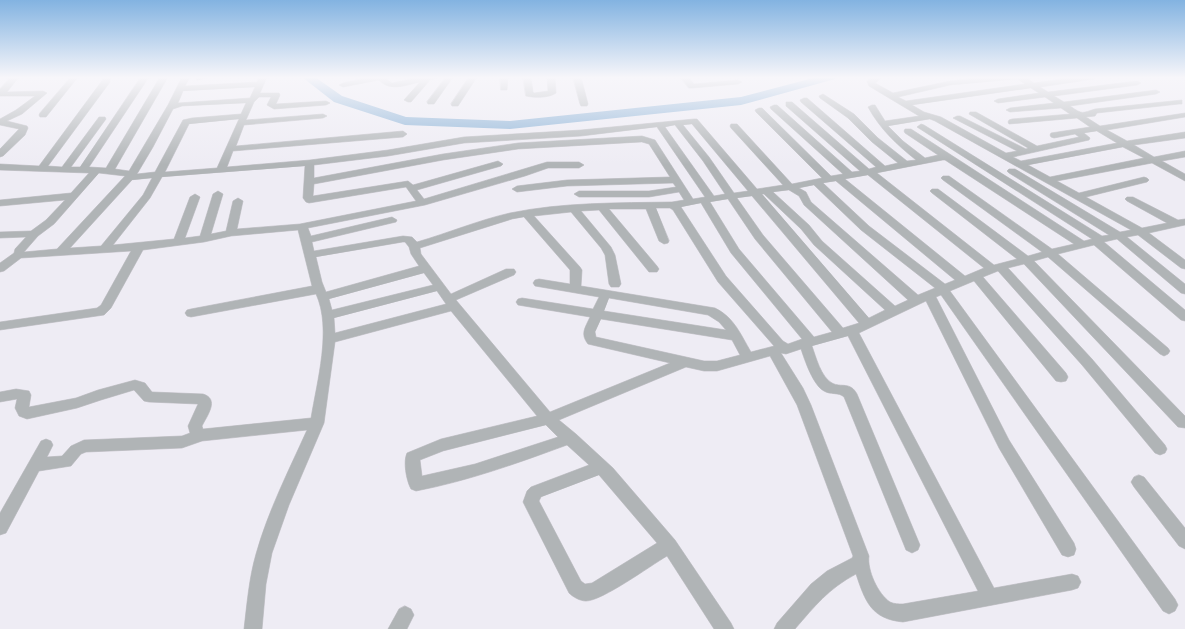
<svg xmlns="http://www.w3.org/2000/svg" width="1185" height="629" font-family="'Exo 2',sans-serif">
  <style>
    .lines { fill: none; stroke-linecap: round; stroke-linejoin: round }
    .river { fill: #8bb2d6; fill-rule: evenodd }
    .minor-casing { stroke: #cac8cf; stroke-width: 1 }
    .minor { fill: #b0b4b6; fill-rule: evenodd }
  </style>
  <rect width="100%" height="100%" fill="#eeecf4"/>
  <g class="lines">
    <polygon class="river" points="302,77 315,77 342,96 406,117 510,121 741,97 817,77 836,77 835,79 741,105 510,129 405,125 334,102"/>
    <g class="minor-casing">
      <g id="minor">
        <polygon points="11,77 19,77 7,92 43,91 47,93 22,114 7,121 27,126 28,128 25,135 3,156 0,157 0,149 19,129 0,125 0,119 16,110 35,96 0,96 0,89"/>
        <polygon points="71,77 78,77 46,117 40,117 39,115 40,113"/>
        <path d="M141 77H149L89 167 106 168 160 77H168L115 169 129 171 168 105 182 77H190L185 86 257 82 259 77H267L260 93H279L280 95 276 104 326 101 330 103 326 105 274 109 267 105 271 97H259L254 102 246 120 323 114 327 116 323 118 244 125 236 146 403 131 407 134 403 137 233 151 227 167 310 160 388 150 464 137 581 130 694 119H697L757 189 783 185 731 128 730 126 731 124H737L792 184 822 178 756 112 755 110 759 108H762L831 176 843 174 771 109 770 107 774 105H777L852 172 860 171 786 106V102H792L869 169 876 167 801 102 800 100 804 98H807L885 166 898 163 872 142 848 118 820 98 819 96 823 94 854 114 878 138 907 161 916 160C896 144 880 129 868 107L872 105H875L885 121 919 116 869 86 867 81 873 77H883L875 83 893 93 950 81 989 77H1025L1034 83 1076 77H1097L1094 79 1040 87 1048 92 1137 81 1141 83 1137 85 1054 96 1064 102 1156 90 1160 92 1156 94 1070 106C1083 115 1082 113 1095 109L1182 100V104H1179L1097 113 1095 116 1086 117 1100 126 1185 113V117L1107 130 1127 141 1185 132V138L1134 145 1154 157 1185 151V157L1162 161 1185 174V181L1152 163 1057 181 1079 193 1144 177 1147 178 1149 180 1147 182 1086 197 1142 228 1167 223 1127 201 1125 199 1127 197H1133L1178 220 1185 219V225L1149 233 1185 260V269L1181 268 1138 235 1127 237 1185 284V294L1181 293 1117 239 1104 242 1185 310V321L1181 320 1094 245 1058 254 1168 348 1170 351 1168 354 1164 356 1160 354 1048 257 1034 261 1185 416V428L1178 427 1024 264 1008 268 1092 359 1165 445 1167 449 1165 453 1160 455 1155 453 1082 365 998 271 983 277 1066 373 1068 377 1066 381 1061 382 1056 381 974 281 950 291 1175 599 1178 605 1175 611 1169 614 1163 611 941 295 936 297 1009 440 1074 543 1076 549 1074 555 1068 557 1062 555 999 448 926 301 859 333 994 588 1072 574 1078 576 1081 582 1078 588 1072 590 903 622C871 619 865 601 856 574 828 589 815 606 795 629H774L777 623 811 584 827 571 852 558 853 556 797 405 770 356 717 371H704L686 367 559 420 576 434 613 468 675 540 731 623 734 629H714L667 556C650 566 602 601 586 601 580 601 573 597 569 593L523 502 527 491 531 487 589 465 567 445C518 463 468 481 416 491L411 489C406 480 403 461 407 453L441 439 537 416 451 311 335 342 324 423 289 505 272 553 266 584 262 629H244C247 604 249 578 256 554 268 511 289 470 307 430L202 441 182 448 86 452 81 454 71 466 39 471 6 533 0 535V513L41 441 46 439 51 441 53 445 47 457 62 456 71 446 84 440 182 436 190 433 188 426 198 404 149 402 144 401 134 390 101 400 77 408 27 419 19 416 15 408 17 399 0 402V392L16 389 29 391 31 395 29 407 76 398 98 390 135 380 145 383 152 392 203 394C220 399 207 416 202 426L203 429 311 418C317 381 332 329 316 294L191 317 187 316 185 313 187 310 191 309 312 286 298 230 231 236 204 242 143 250 111 308 104 315 0 330V322L97 308 101 305 131 251 21 258 4 271 0 272V263L14 253 15 249 26 237 0 238V232L31 231 46 220 65 200 0 206V200L71 193 89 173 0 170V164L39 166 104 78H110V82L48 166 62 167 99 117H105L106 119 71 167H80ZM1018 79 1025 84 906 101 898 97 950 85ZM255 87 250 98 178 103 183 91ZM1031 88 1039 93 998 99 994 101 998 103 1045 97 1054 103 1010 108 1006 110 1010 112 1061 108 1070 114 1012 119 1009 120 1008 122 1009 124 1077 118 1090 127 1051 133 1050 135 1051 137 1054 138 1075 134 1079 137 1037 146 976 112H970L969 114 1028 148 1026 149 960 116H957L953 118 1017 151 1006 153 941 117 924 112 912 105ZM246 103 241 114 192 118 183 120 155 172 137 174 153 147 173 109 182 106ZM239 119 217 168 165 172 189 124ZM930 119 935 121 1131 230 1120 232 1015 169H1009L1007 171 1009 173 1109 235 1102 236 924 125 921 124 917 127 1092 239 1084 241 911 129H905L904 131 905 133 938 155 925 158 903 141 888 126ZM692 124 748 191 734 193 709 157 683 125ZM675 125 703 161 725 194 714 196 665 127ZM657 127 705 197 693 199 655 140 642 136 518 143 443 154 314 178V165L388 156 464 143 581 136ZM1097 131 1117 143 1021 161 1013 157 1089 140 1090 138 1084 133ZM642 142 649 144 670 177 567 180 517 186 512 189 517 192 567 186 673 183 676 187 649 191H579L574 194 579 197H649L679 192 684 200 672 202C618 203 563 202 510 213 479 220 448 233 417 242L412 237 403 236 314 251 312 242 396 222 397 220 392 217 311 236 308 228 425 205 525 176 548 168H579L584 165 579 162H547L424 199 417 190 501 166 503 164 498 161 413 185 408 181 313 196 314 184 443 160 518 149ZM1123 147 1144 158 1050 177 1028 165ZM943 160H945L1074 244 1052 249 949 176H943L941 178 943 180 1042 252 1028 256 938 189H932L930 191 932 193 1017 259 994 265 877 173ZM305 166 303 198 306 202 309 203 406 187 416 201 300 224 237 229 243 201 238 198 233 201 226 231 211 234 223 194 218 191 213 194 200 236 185 238 200 197 195 194 190 197 174 239 113 245 150 198 162 177ZM99 173 125 176 57 249 24 252 38 236 54 224ZM868 175 984 268 965 276 845 179ZM152 178 143 195 101 246 70 248 132 180ZM836 181 955 280 945 284 869 226 823 183ZM814 185 861 230 935 288 918 295 811 202 806 192 799 188ZM789 190 799 196 804 205 908 300 895 306 822 241 809 225 773 192ZM762 194H764L801 229 814 245 885 310 869 318ZM752 196 859 323 843 328 763 235 737 198ZM728 199 755 239 832 332 814 337 739 249 710 202ZM701 203 731 253 802 339 788 344 783 341 726 276 681 207ZM656 208H670L673 210 718 282 774 346 751 352C741 335 734 317 715 308L581 286 582 270 580 267 534 216 571 212 601 248 605 255 609 284 611 287H619L621 284 615 255 611 247 581 211 599 210 649 272H657L659 269 657 266 609 209H646L659 241 664 244 668 243 669 241ZM524 217 570 270V284L539 279 535 280 533 283 535 286 599 297 593 309 522 298 518 299 516 302 518 305 590 317C585 328 580 334 588 344L670 363 550 412 456 300 514 275 516 272 514 269H506L451 294 421 254 420 248 512 219ZM403 242H405L409 247 411 254 419 266 326 292 322 282 316 257ZM424 273 433 285 332 310 329 299ZM437 291 446 304 335 333 334 318ZM609 298 708 315 719 322 726 330 604 311ZM601 319 732 340 740 355 717 361H704L596 337 595 332ZM848 336 978 591 903 604C899 604 894 604 890 602 878 594 867 570 869 556L811 405 803 388 781 353 786 354 801 349C805 361 813 385 824 391 830 395 839 392 844 397L904 545 906 550 912 553 918 550 920 545 857 394C850 381 841 388 832 383 821 377 816 357 812 346ZM546 425 558 437 475 464 422 476 420 460 443 451ZM599 475 657 543 592 583 585 584 581 581 539 501 541 497Z"/>
        <polygon points="197,77 207,77 200,80 197,80"/>
        <path d="M371 77H387L386 79 392 83 421 77H438L430 80 411 102H408L404 100 420 82C406 85 390 92 379 80L343 87 339 85 343 83Z"/>
        <polygon points="446,77 453,77 434,104 428,104 427,102"/>
        <polygon points="469,77 477,77 458,106 452,106 451,104"/>
        <polygon points="500,77 508,77 507,90 501,90"/>
        <path d="M523 77H531L533 92 534 93 548 91 547 77H555L556 93C549 98 535 98 526 96Z"/>
        <polygon points="573,77 581,77 588,104 587,106 581,106 580,104"/>
        <polygon points="680,77 688,77 694,84 738,80 742,82 738,84 692,88 689,88"/>
        <polygon points="1139,475 1144,477 1185,528 1185,549 1179,546 1134,487 1131,482 1134,477"/>
        <polygon points="405,606 411,609 414,615 407,629 388,629 399,609"/>
      </g>
    </g>
    <use href="#minor" class="minor"/>
  </g>
  <linearGradient id="sky" x2="0" y2="1"><stop stop-color="#83b3e1"/><stop offset="0.47" stop-color="#f7f6fa"/><stop offset="1" stop-color="#f7f6fa" stop-opacity="0"/></linearGradient>
  <rect width="1185" height="165" fill="url(#sky)"/>
</svg>
